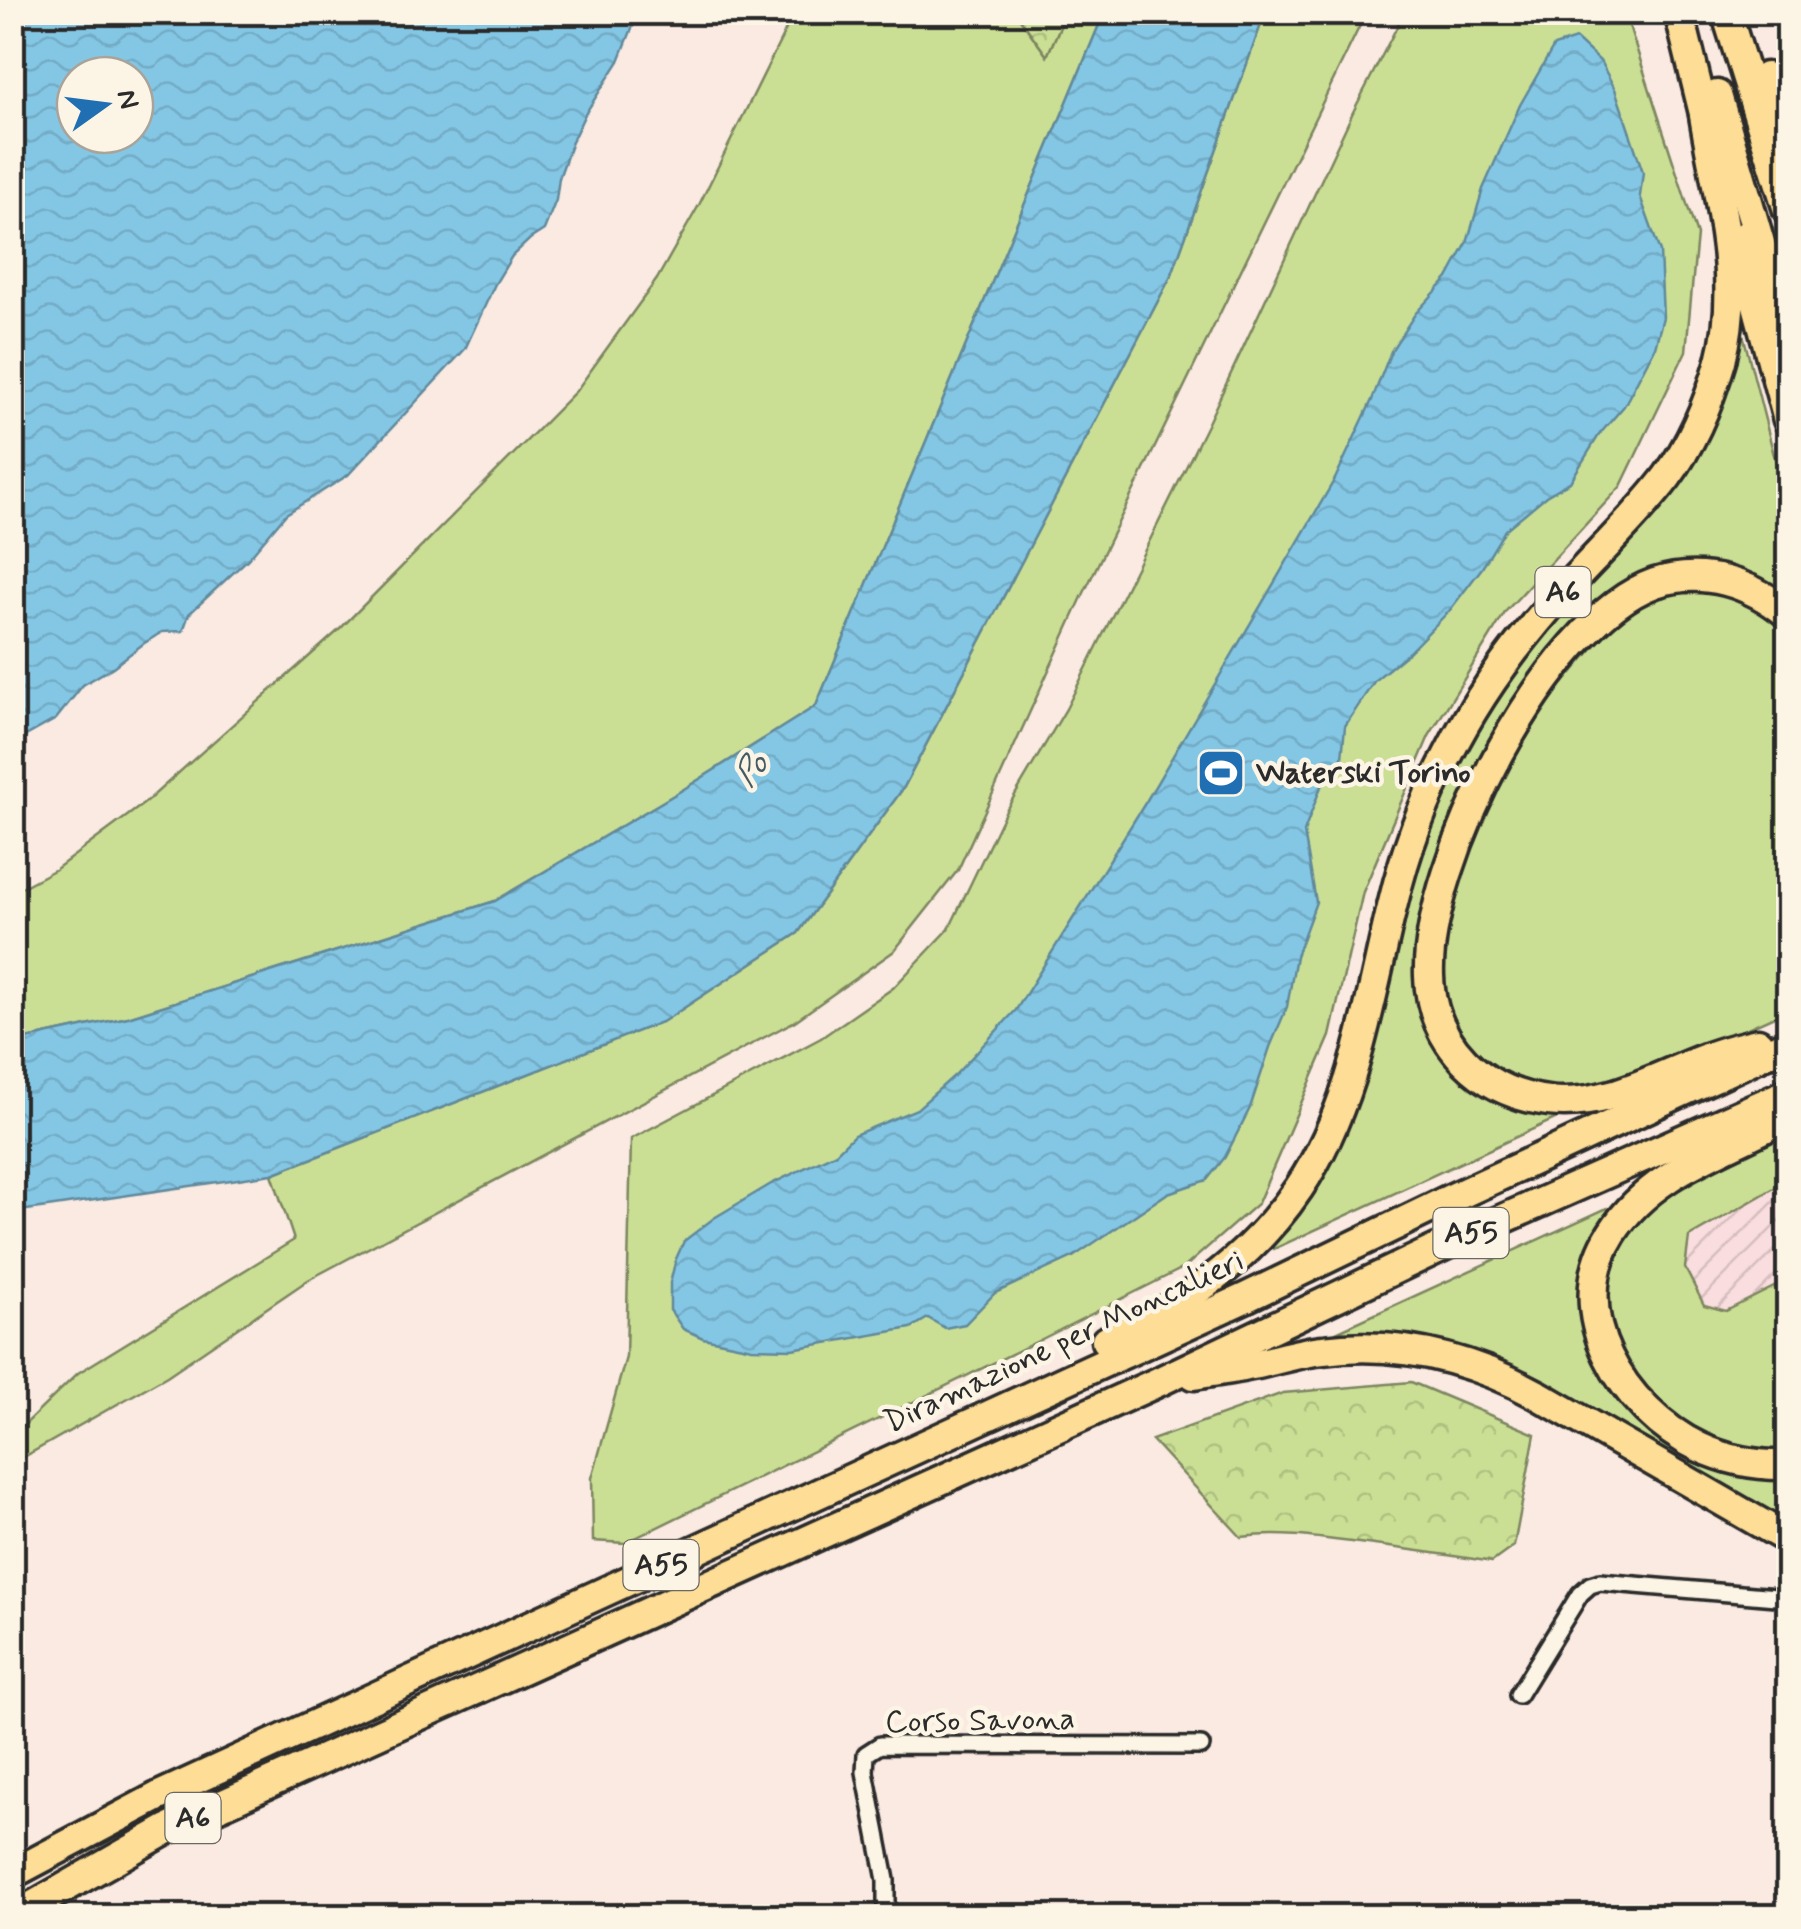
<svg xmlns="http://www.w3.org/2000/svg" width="1801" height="1929" font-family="Mynerve,sans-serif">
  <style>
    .industrial { fill: url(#industrial-furrows) }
    .green { fill: #cbdf94; stroke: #7b8560; stroke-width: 2.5 }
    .forest { fill: url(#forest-crowns); stroke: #7b8560; stroke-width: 2.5 }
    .water { fill: url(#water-waves); stroke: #60899b; stroke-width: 2.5; fill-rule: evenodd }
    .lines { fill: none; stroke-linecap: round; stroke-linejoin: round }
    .minor-casing { stroke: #2b2b2b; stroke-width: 22 }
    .motorway-casing { stroke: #2b2b2b; stroke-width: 35 }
    .minor { stroke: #fcf5e5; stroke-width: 15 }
    .motorway { stroke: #fedd96; stroke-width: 28 }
    .labels { text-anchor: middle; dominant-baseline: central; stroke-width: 9; stroke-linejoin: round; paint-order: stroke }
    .shield { fill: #fcf5e5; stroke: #6a6863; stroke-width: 2.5 }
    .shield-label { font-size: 30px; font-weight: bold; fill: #2b2b2b }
    .poi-label { font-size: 32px; font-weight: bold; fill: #2b2b2b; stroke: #fcf5e5; text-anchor: start }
    .street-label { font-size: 32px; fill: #2b2b2b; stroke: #fcf5e5 }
    .water-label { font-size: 35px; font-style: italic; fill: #465a63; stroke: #fcf5e5 }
  </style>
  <defs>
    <pattern id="industrial-furrows" width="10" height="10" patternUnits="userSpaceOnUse" patternTransform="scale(2.5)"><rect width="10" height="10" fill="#faddde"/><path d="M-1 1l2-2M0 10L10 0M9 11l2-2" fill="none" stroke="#d6bebf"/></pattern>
    <pattern id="forest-crowns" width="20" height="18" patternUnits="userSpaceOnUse" patternTransform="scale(2.5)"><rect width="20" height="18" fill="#cbdf94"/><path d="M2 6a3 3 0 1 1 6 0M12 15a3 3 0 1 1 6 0" fill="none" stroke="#aec080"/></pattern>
    <pattern id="water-waves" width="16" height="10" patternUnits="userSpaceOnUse" patternTransform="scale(2.5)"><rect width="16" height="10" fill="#84c7e5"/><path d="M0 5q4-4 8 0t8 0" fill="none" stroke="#72abc5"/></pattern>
  </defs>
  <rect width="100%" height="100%" fill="#fbeae2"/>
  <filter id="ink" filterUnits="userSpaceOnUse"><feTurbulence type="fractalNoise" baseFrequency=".01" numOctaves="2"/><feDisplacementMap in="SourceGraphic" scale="20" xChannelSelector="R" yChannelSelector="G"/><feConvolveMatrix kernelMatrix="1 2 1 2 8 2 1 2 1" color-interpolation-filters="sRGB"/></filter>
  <g filter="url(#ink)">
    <polygon class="industrial" points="1788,1180 1788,1280 1726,1311 1704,1305 1685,1269 1689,1237"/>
    <g class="green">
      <polygon points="794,13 1016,13 1047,56 1066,13 1104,13 816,706 684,789 495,901 128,1017 13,1042 13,892 56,869 146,802 277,685 339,630 576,391 657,279 699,205"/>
      <polygon points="1265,13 1366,13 1082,597 958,870 894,951 795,1021 308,1280 167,1376 13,1463 13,1436 78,1373 294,1240 272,1174 664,1021 798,933 904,787 1172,274"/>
      <polygon points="1404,13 1625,13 1697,235 1686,351 1621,486 1506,611 1429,736 1363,892 1330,1036 1258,1203 1185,1267 1038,1341 625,1543 593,1541 592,1478 626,1357 631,1139 821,1038 893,988 949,929 1006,810 1066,709 1207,425 1353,112"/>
      <path d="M1737 334H1743L1788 510V595C1780 589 1771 582 1762 578 1728 561 1682 558 1647 572 1638 576 1629 583 1620 588L1466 798 1428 1028 1555 1113 1557 1118 1274 1249 1271 1245C1293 1220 1313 1194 1329 1165 1391 1054 1389 919 1438 803 1472 724 1524 652 1582 590 1612 559 1654 526 1675 489 1683 474 1688 456 1695 440 1709 405 1723 370 1737 334Z"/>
      <polygon points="1703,589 1729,595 1765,610 1788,632 1788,1010 1667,1064 1581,1091 1519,1084 1472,1053 1451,1021 1445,998 1442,970 1445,946 1459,888 1472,847 1504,773 1548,701 1614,624 1648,597 1676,590"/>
      <polygon points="1788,1128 1788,1180 1689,1237 1685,1268 1704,1305 1726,1311 1788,1280 1788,1450 1742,1449 1717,1440 1691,1427 1651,1399 1627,1369 1610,1337 1604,1279 1616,1246 1638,1211 1686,1176"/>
      <polygon points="1607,1208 1610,1212 1598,1232 1584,1323 1589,1345 1599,1366 1625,1404 1788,1478 1788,1526 1527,1375 1337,1336 1336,1332"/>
    </g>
    <g class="forest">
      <polygon points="1016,13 1066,13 1047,56"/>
      <path d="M1411 1382 1535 1434 1514 1546 1492 1562C1445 1554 1398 1548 1351 1542 1314 1537 1278 1532 1241 1537L1152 1440 1283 1393Z"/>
    </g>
    <g class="water">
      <path d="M12 13H636L633 26 619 61 585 114 573 139 559 178 556 200 544 230 530 239 512 256 495 284 465 349 348 475 286 514 248 559 189 614 183 631 162 632 143 644 113 667 83 685 56 719 13 743ZM75 75H135V135H75Z"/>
      <polygon points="1104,13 1265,13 1172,274 904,787 798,933 664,1021 272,1174 13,1212 13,1042 128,1017 495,901 684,789 816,706"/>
      <polygon points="1576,39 1600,61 1615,89 1643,172 1640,196 1660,252 1663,317 1655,347 1624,406 1599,435 1570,482 1546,496 1505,530 1482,568 1450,610 1409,652 1375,680 1345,726 1342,758 1320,789 1304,832 1316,902 1296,956 1287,1007 1270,1047 1250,1108 1225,1157 1207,1180 1168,1193 1073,1257 995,1293 965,1324 945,1328 928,1318 911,1328 792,1349 752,1348 703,1338 683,1329 670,1310 670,1283 676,1259 684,1241 714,1218 771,1184 836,1153 854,1135 917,1109 955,1075 1016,1010 1147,800 1335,479 1372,400 1391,351 1415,314 1448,278 1467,243 1483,189 1520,105 1554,46"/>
    </g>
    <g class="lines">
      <g class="minor-casing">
        <g id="minor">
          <polyline points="1518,1695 1580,1594 1590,1585 1600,1582 1788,1598"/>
          <polyline points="886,1916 886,1880 865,1772 866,1754 880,1745 1201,1746"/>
        </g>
      </g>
      <g class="motorway-casing">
        <g id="motorway">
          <polyline points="1679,12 1708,130"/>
          <polyline points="1726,12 1788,210"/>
          <polyline points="1766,77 1788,137"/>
          <polyline points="1717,95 1788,339"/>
          <polyline points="1739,238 1788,420"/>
          <path d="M1758 1043C1740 1047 1723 1051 1706 1058 1655 1077 1605 1108 1548 1101 1482 1093 1431 1044 1429 976 1425 865 1547 621 1655 583 1703 567 1751 583 1788 614"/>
          <path d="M1788 1116C1727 1150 1652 1170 1612 1233 1561 1313 1624 1411 1699 1447 1727 1460 1758 1466 1788 1465"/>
          <path d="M1106 1341C1182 1307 1252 1258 1299 1188 1356 1102 1369 1001 1393 903 1405 852 1424 801 1448 755 1475 701 1511 651 1550 606 1588 562 1632 523 1667 477 1693 442 1709 402 1721 361 1743 278 1717 196 1704 115"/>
          <path d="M1194 1375C1217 1371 1240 1368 1262 1363 1283 1358 1302 1352 1323 1350 1399 1340 1471 1359 1538 1395L1788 1539"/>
          <polyline points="12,1874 159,1796 1247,1297 1450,1199 1788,1043"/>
          <polyline points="15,1916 168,1829 1158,1382 1458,1239 1788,1093"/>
        </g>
      </g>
      <use href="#minor" class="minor"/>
      <use href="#motorway" class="motorway"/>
    </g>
  </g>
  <defs>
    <g id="stadium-square" transform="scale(2.5)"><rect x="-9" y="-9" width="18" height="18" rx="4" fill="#1f6fb2" stroke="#fcf5e5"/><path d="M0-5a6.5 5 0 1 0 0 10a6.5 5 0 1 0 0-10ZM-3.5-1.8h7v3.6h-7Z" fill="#fff"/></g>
  </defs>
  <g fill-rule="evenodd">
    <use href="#stadium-square" x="1221" y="773"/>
  </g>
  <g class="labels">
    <g class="shield">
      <rect x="1535.5" y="567" width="55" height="50" rx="8"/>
      <rect x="1433.5" y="1208" width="75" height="50" rx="8"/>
      <rect x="623.5" y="1540" width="75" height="50" rx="8"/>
      <rect x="165.5" y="1793" width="55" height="50" rx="8"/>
    </g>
    <g class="shield-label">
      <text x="1563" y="592">A6</text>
      <text x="1471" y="1233">A55</text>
      <text x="661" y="1565">A55</text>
      <text x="193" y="1818">A6</text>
    </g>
    <g class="poi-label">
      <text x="1256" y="773">Waterski Torino</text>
    </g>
    <g class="street-label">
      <text transform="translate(1064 1342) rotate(-25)">Diramazione per Moncalieri</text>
      <text transform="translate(980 1721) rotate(-1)">Corso Savona</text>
    </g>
    <g class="water-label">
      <text transform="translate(752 770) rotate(-48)">Po</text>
    </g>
  </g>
  <rect width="1801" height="1929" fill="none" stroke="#fcf5e5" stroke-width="50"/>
  <rect x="25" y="25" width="1751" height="1879" fill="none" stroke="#2b2b2b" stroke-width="4" filter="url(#ink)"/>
  <g transform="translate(105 105) rotate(76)"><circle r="48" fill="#fcf5e5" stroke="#a8a49b" stroke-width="2.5"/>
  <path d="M0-8L18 38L0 25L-18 38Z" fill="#1f6fb2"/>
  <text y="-15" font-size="28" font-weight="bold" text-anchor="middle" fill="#2b2b2b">N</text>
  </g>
</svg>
